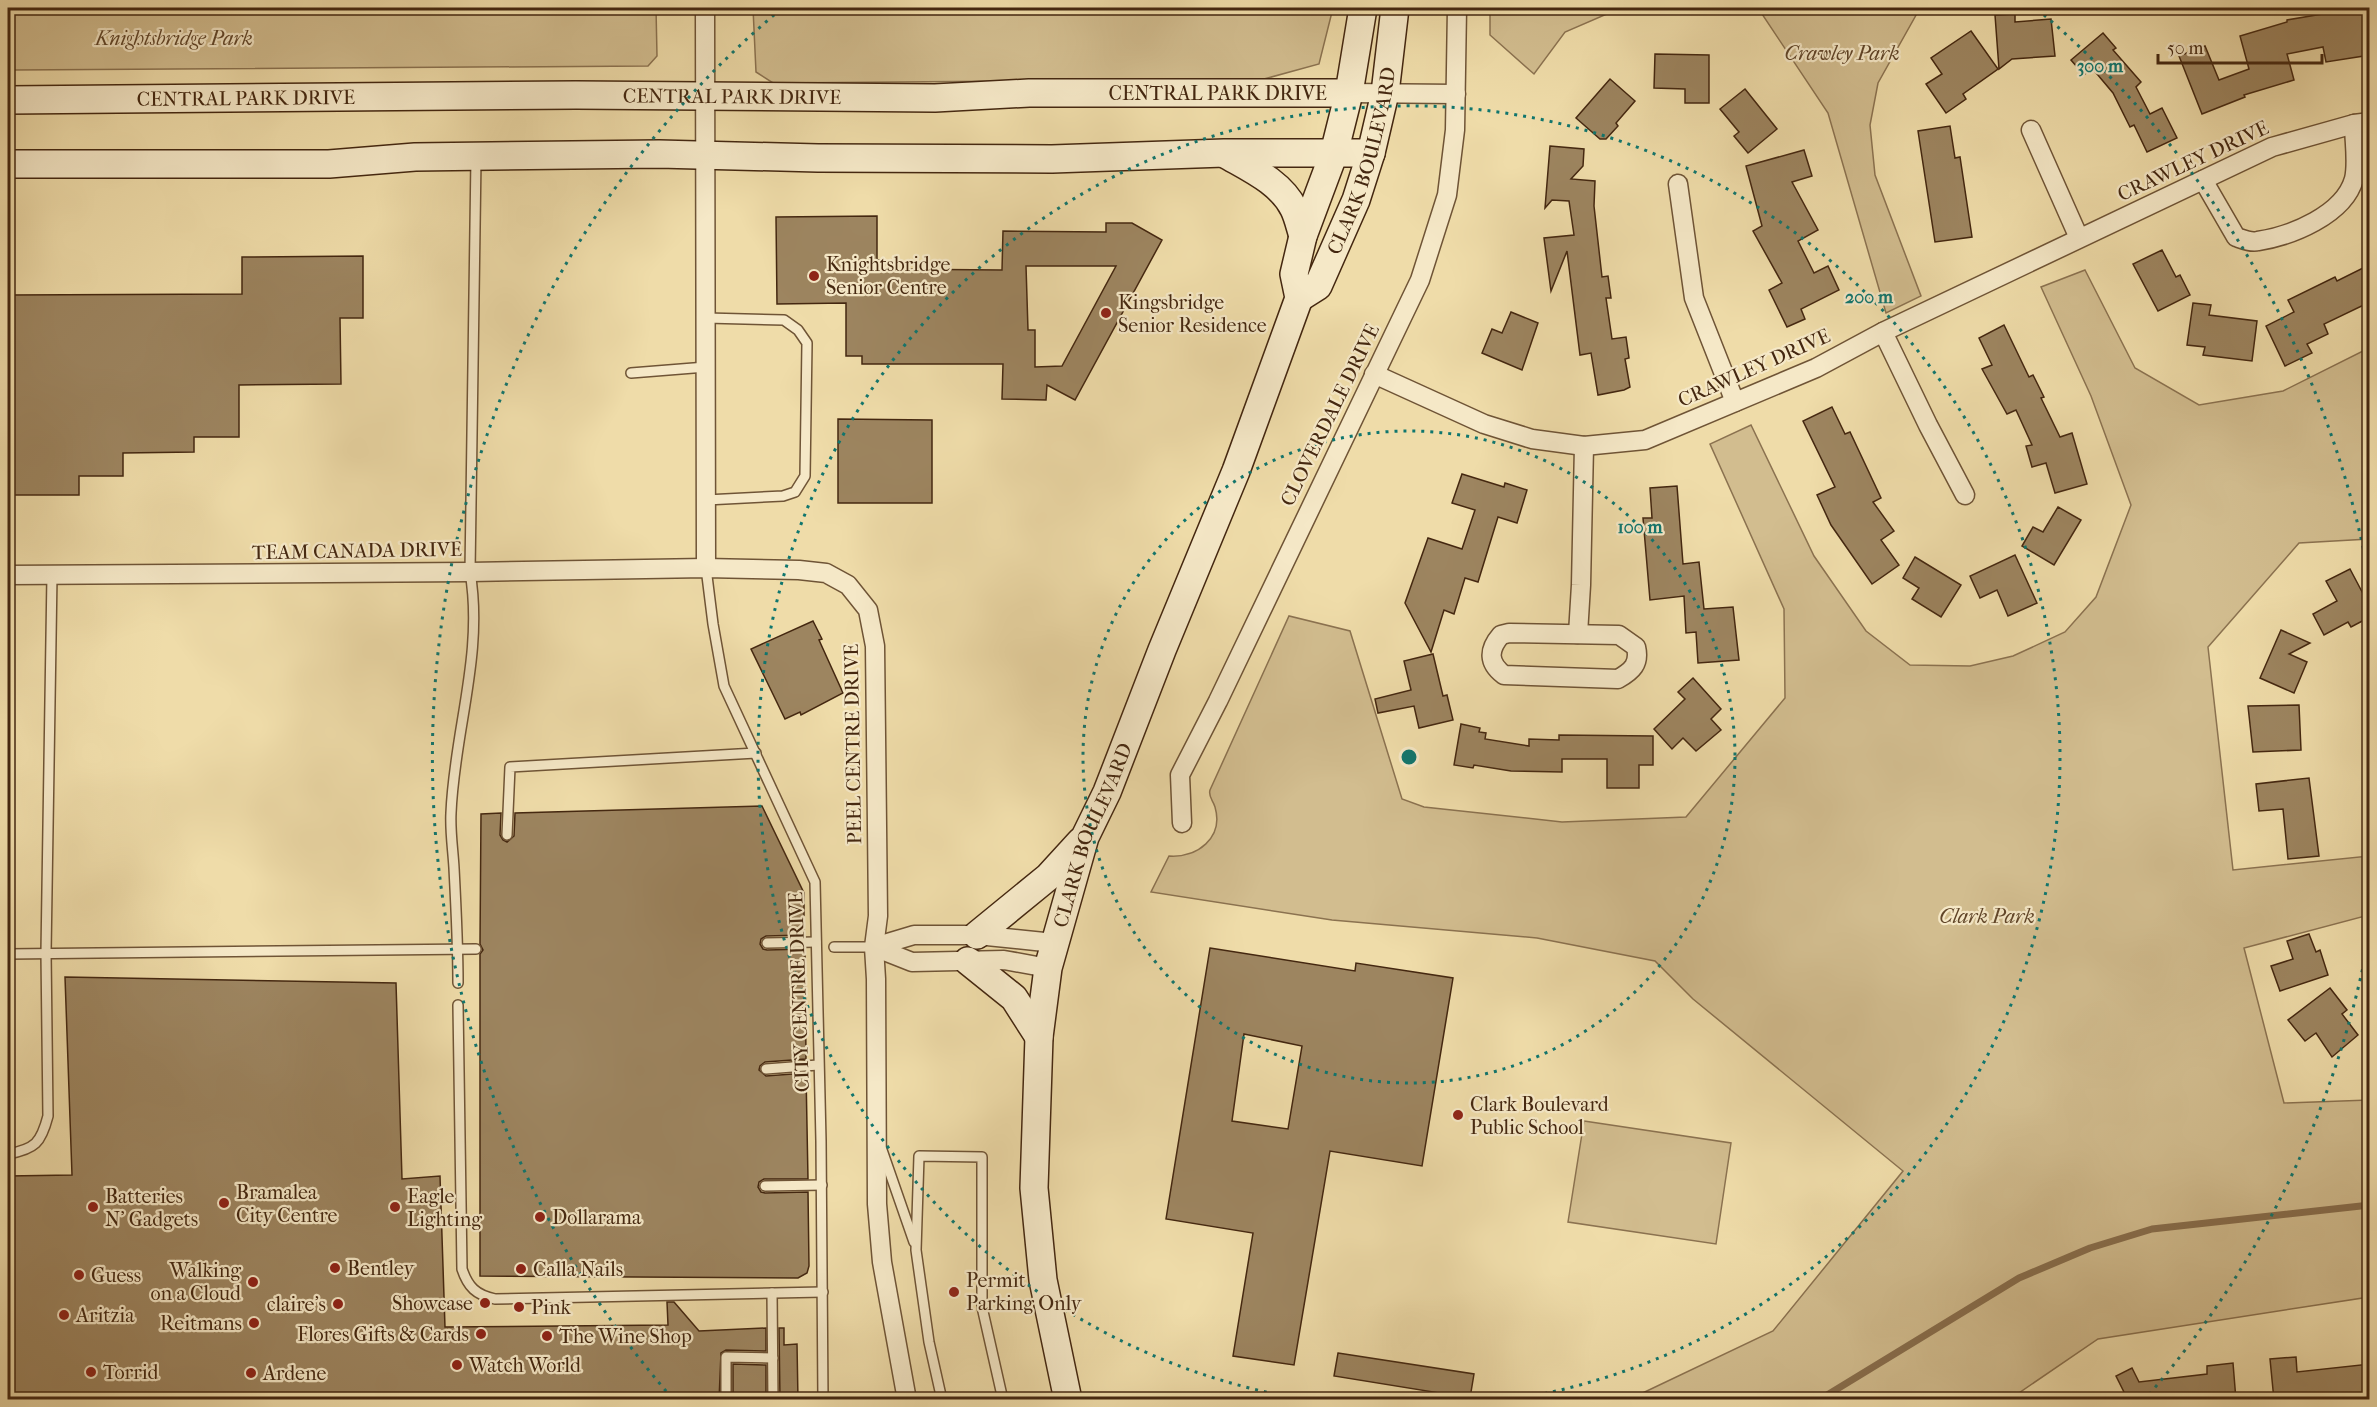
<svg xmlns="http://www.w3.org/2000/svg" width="2377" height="1407" font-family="'IM FELL French Canon',serif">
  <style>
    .green { fill: #d2bd8f; stroke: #8b7250; stroke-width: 1.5 }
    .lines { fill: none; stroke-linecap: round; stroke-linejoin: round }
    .stream { stroke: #886e4d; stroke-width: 7 }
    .building { fill: #9d8560; stroke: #442710; stroke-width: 1.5; fill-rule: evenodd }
    .lane-casing { stroke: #6f5436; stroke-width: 12 }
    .street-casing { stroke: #6f5436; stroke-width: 21 }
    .secondary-casing { stroke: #442710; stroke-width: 30 }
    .lane { stroke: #f5e8c7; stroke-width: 9 }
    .street { stroke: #f5e8c7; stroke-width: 18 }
    .secondary { stroke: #f5e8c7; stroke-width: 27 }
    .ring { fill: none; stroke: #0f766e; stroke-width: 3; stroke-dasharray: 3 6 }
    .poi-dot { fill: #8f2418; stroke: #f5e8c7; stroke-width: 2 }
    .labels { text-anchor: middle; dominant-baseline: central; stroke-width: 4.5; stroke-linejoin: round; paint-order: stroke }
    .park-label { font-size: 20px; font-style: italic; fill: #604529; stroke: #f5e8c7 }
    .street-label { font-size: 20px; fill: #442710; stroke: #f5e8c7 }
    .poi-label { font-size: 20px; fill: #442710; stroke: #f5e8c7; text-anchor: start }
    .centre { fill: #0f766e; stroke: #f5e8c7; stroke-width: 3 }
    .ring-label { font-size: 18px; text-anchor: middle; font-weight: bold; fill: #0f766e; stroke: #f5e8c7; stroke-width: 4.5; stroke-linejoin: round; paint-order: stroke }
  </style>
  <rect width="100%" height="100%" fill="#efdca9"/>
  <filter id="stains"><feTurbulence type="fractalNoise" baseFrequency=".00333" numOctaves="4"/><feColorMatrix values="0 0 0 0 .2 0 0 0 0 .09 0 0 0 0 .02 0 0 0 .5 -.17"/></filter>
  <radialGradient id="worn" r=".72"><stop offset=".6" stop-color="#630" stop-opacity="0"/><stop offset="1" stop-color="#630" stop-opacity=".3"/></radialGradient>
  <g class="green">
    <polygon points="8,8 656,8 657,56 648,66 13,70 8,63"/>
    <polygon points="753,8 1333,8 1319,64 1264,79 773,83 756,72"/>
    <polygon points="1490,8 1688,8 1616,10 1565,32 1534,74 1490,35"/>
    <polygon points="1758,8 1920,8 1878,83 1870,125 1875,175 1921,296 1886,313 1828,113"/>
    <path d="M2085 270 2135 368 2199 405 2283 391 2369 348V539L2299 543 2208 647 2233 870 2369 856V915L2244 948 2284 1103 2369 1100V1297L2098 1339 2010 1399H1630L1773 1331 1903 1171 1693 999 1655 961 1537 938 1332 920 1151 892 1169 856C1197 858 1224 838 1215 807 1213 800 1208 797 1210 790L1289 616 1350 631 1402 799 1424 807 1562 822 1686 817 1785 698 1784 609 1710 444 1751 425 1814 556 1866 631 1910 665 1970 666 2013 656 2065 632 2096 597 2131 505 2091 396 2041 287Z"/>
    <polygon points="1584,1121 1731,1143 1716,1244 1568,1222"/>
  </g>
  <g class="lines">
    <g class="stream">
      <polyline points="126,8 143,10 383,8"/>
      <polyline points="1819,1400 2019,1278 2090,1248 2152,1229 2370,1205"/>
    </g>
  </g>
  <g class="building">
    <polygon points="2358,8 2370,8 2370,55 2326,62 2323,47 2287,54 2294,80 2244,95 2245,97 2202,114 2179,56 2205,46 2219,80 2249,69 2240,36 2287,22 2287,20"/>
    <polygon points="2015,14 2015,22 2051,19 2055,56 2012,59 1999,69 1995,15"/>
    <polygon points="1971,31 1998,69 1963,94 1966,99 1946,113 1926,84 1942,74 1931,58"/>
    <polygon points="2103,33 2116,48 2113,50 2141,82 2136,87 2150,114 2162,108 2177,138 2147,152 2134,125 2130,127 2113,93 2092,68 2084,75 2071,60"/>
    <polygon points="1655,54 1709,55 1709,103 1685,103 1685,89 1654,88"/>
    <polygon points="1610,79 1635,101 1616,123 1618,126 1606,139 1600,139 1576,118"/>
    <polygon points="1745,89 1777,129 1748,153 1734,136 1739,132 1720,109"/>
    <polygon points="1950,126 1955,158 1960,157 1972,237 1935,242 1918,131"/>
    <polygon points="1550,146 1584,149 1583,166 1571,179 1595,181 1594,206 1602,277 1608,276 1611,298 1606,298 1612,339 1626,337 1629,358 1625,359 1630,387 1624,390 1598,395 1591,353 1580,355 1567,251 1551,291 1544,238 1574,235 1569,201 1552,200 1545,208"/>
    <polygon points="1804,150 1812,176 1792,182 1818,230 1798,241 1814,273 1828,266 1839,290 1801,309 1805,319 1787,327 1769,290 1782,283 1753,231 1762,226 1746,166"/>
    <path d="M877 216V260H885L884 269 1002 270 1003 231 1106 232V223H1132L1162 240 1075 400 1047 385 1046 400 1002 399 1003 364H862V356H846V303L777 304 776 217ZM1026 266H1116L1062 366 1035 367V330H1028Z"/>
    <polygon points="2162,250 2176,277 2180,275 2190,295 2158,311 2133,264"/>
    <polygon points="363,256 363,318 340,318 341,384 239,385 239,437 194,437 194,452 123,453 123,476 79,476 79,495 8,495 8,295 242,294 242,257"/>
    <polygon points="2363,268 2370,281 2370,302 2324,324 2328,334 2307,344 2312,353 2285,366 2266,326 2294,312 2288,300 2335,277 2337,281"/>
    <polygon points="2193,303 2211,305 2209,315 2257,321 2252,361 2203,355 2205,347 2187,345"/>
    <polygon points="1511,312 1538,323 1522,370 1482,353 1492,329 1502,333"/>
    <polygon points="2004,325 2029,377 2033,375 2044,397 2041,398 2060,437 2072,433 2087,484 2055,493 2046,463 2032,467 2026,446 2032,445 2016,410 2007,414 1982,369 1992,365 1979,338"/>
    <polygon points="1832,407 1845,434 1850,432 1881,498 1873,502 1894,531 1881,540 1899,565 1872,584 1831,525 1817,495 1835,487 1803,421"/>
    <polygon points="838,419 932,420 932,503 838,503"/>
    <polygon points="1462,474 1504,487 1505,483 1527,490 1517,523 1498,517 1478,582 1465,578 1454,614 1444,610 1431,652 1405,603 1428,538 1462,549 1475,510 1452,503"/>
    <polygon points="1677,486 1683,564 1699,562 1704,609 1733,607 1739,660 1698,663 1696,632 1686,633 1684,596 1650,600 1643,518 1652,518 1650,488"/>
    <polygon points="2058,507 2081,520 2054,565 2022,546 2033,527 2043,532"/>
    <polygon points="2015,555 2037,603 2008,616 1997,590 1980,598 1970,576"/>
    <polygon points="1915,557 1961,585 1941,617 1912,599 1919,588 1903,578"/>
    <polygon points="2350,569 2370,607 2370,617 2351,627 2348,622 2324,635 2313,614 2337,601 2326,581"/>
    <polygon points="813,621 822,639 819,640 843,693 801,715 800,712 785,719 751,649"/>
    <polygon points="2281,630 2310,643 2289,654 2307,662 2294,693 2260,678"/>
    <polygon points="1433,654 1443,696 1447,695 1453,720 1419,728 1414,706 1378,713 1375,699 1411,690 1404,661"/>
    <polygon points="1693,678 1721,709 1711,719 1721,730 1696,751 1683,738 1672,749 1654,729 1685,699 1678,692"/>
    <polygon points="2299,705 2301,750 2253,752 2248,706"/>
    <polygon points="1461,724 1480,728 1479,732 1486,733 1485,739 1529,746 1529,739 1559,740 1559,735 1653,736 1653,765 1639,765 1639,788 1607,788 1607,759 1562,759 1562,772 1511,771 1474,765 1473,768 1454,765"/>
    <polygon points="2309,778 2319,856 2288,859 2283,809 2259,811 2256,784"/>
    <polygon points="762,806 804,893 804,935 766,936 761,939 760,944 763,949 767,950 805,949 806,1059 765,1062 760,1066 759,1070 766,1076 806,1073 808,1179 764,1179 759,1182 758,1187 761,1192 765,1193 808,1192 809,1266 807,1273 798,1278 480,1276 480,954 483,950 480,944 481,814 501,813 500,835 503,840 507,842 514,836 515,813"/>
    <polygon points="2309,934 2316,952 2320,950 2328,975 2280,991 2271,966 2293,959 2287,941"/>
    <path d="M1210 948 1355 971 1356 963 1453 978 1422 1166 1330 1151 1294 1365 1233 1356 1253 1233 1166 1219ZM1244 1034 1302 1046 1288 1129 1232 1121Z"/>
    <polygon points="65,977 396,983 402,1179 440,1176 445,1327 668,1325 667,1302 674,1302 699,1331 766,1328 766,1351 726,1350 721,1353 719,1400 8,1400 8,1176 72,1175"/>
    <polygon points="2330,988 2347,1010 2342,1014 2358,1035 2332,1057 2316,1033 2305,1041 2288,1020"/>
    <polygon points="779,1328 784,1328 784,1345 797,1344 798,1400 780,1400"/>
    <polygon points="1338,1353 1474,1374 1470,1398 1334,1376"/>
    <polygon points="2296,1357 2297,1372 2370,1364 2370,1394 2351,1396 2352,1400 2274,1400 2270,1359"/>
    <polygon points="2233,1363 2236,1400 2128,1400 2116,1376 2132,1368 2139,1382 2207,1374 2207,1366"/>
    <polygon points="733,1364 766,1365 766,1400 733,1400"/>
  </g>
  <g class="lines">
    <g class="lane-casing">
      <g id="lane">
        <polyline points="706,318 784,320 798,330 807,343 805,476 795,492 783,496 706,500"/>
        <polyline points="631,373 706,367"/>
        <polyline points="706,568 713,624 724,686 815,882 821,1141 823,1400"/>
        <polyline points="507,835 510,767 756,753"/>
        <polyline points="767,943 816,942"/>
        <polyline points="834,947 874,947"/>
        <polyline points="8,954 476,949"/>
        <path d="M458 983C458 944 456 906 454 868 453 850 450 831 451 813 454 732 484 654 470 572L476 158"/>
        <path d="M458 1005 462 1269C468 1287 476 1295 495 1299L823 1292"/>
        <polyline points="766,1069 818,1065"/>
        <polyline points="882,1150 914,1242"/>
        <path d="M8 1154C35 1149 41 1143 48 1116L46 953 52 575"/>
        <polyline points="765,1186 822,1185"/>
        <polyline points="772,1293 773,1400"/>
        <polyline points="726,1400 726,1357 773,1358"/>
        <polyline points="942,1400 929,1342 916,1250 919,1156 982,1157 982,1307 1003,1400"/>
      </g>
    </g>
    <g class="street-casing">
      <g id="street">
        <polyline points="705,8 706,568"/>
        <polyline points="1349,93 1456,94"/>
        <polyline points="2031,130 2079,238"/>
        <path d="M2203 180 2236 237C2242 239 2251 243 2258 241 2291 236 2344 215 2354 179 2358 163 2354 141 2354 124"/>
        <polyline points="1678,184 1694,298 1735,402"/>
        <polyline points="1883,332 1928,425 1965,495"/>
        <polyline points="1374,374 1484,424 1532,439 1584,446 1645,440 1816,368 1883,332 2272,147 2354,124 2370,122"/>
        <polyline points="8,575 470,572 706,568 799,570 826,573 848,585 868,610 875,646 878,916 874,947 876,979 877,1204 882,1262 907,1400"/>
        <path d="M1509 633 1619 635 1636 647C1640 664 1632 671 1618 679L1504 675C1488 663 1488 650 1501 635Z"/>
        <polyline points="1578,634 1581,585 1584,446"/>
        <polyline points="1182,823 1180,775 1218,701 1420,280 1447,195 1455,130 1457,8"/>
        <polyline points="874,947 914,935 977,935 1054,943"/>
        <polyline points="874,947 912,962 1004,960 1048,968"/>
      </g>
    </g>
    <g class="secondary-casing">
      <g id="secondary">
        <path id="s1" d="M8 100 576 95 935 98 1029 93H1349"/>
        <path d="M1225 154C1249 168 1281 182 1294 209 1298 217 1300 227 1303 236"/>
        <polyline points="8,164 329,164 415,157 659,154 818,158 1052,159 1224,153 1371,153"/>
        <path id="s2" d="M1299 298 1318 286 1356 200 1371 153 1385 93 1395 8"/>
        <polyline points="977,935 1048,877 1080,842"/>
        <polyline points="968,961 1014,998 1039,1037"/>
        <path id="s3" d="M1068 1400 1043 1280 1034 1188 1039 1037 1048 968 1085 837 1107 792 1162 650 1236 471 1299 298 1294 274 1303 236 1334 153 1349 93 1363 8"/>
      </g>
    </g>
    <use href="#lane" class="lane"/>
    <use href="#street" class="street"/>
    <use href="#secondary" class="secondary"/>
  </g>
  <g class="ring">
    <circle cx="1409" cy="757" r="326"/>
    <path d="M1302 1399A651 651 0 1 1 1516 1399"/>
    <path d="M2368 943A977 977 0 0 1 2146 1398M672 1398A977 977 0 0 1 781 9M2037 9A977 977 0 0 1 2368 571"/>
  </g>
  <g class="poi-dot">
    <circle cx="814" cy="276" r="6"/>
    <circle cx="1106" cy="313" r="6"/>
    <circle cx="1458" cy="1115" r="6"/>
    <circle cx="224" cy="1203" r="6"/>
    <circle cx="93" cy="1207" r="6"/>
    <circle cx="395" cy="1207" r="6"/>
    <circle cx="540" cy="1217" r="6"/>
    <circle cx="335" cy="1268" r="6"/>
    <circle cx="521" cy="1269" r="6"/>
    <circle cx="79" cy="1275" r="6"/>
    <circle cx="253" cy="1282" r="6"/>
    <circle cx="954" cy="1292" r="6"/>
    <circle cx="485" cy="1303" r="6"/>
    <circle cx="338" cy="1304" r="6"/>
    <circle cx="519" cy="1307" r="6"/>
    <circle cx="64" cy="1315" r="6"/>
    <circle cx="254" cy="1323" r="6"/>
    <circle cx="481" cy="1334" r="6"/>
    <circle cx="547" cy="1336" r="6"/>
    <circle cx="457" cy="1365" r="6"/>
    <circle cx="91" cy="1372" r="6"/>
    <circle cx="251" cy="1373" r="6"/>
  </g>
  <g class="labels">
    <g class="park-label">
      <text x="174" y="38">Knightsbridge Park</text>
      <text x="1842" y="53">Crawley Park</text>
      <text x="1987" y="916">Clark Park</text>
    </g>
    <g class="street-label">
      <text stroke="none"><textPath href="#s1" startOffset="1210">CENTRAL PARK DRIVE</textPath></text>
      <text stroke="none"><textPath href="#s1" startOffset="724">CENTRAL PARK DRIVE</textPath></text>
      <text stroke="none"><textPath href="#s1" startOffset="238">CENTRAL PARK DRIVE</textPath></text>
      <text stroke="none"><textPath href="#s2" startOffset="156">CLARK BOULEVARD</textPath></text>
      <text transform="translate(2193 161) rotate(-25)">CRAWLEY DRIVE</text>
      <text transform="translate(1754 368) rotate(-24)">CRAWLEY DRIVE</text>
      <text transform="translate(1330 415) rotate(-64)">CLOVERDALE DRIVE</text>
      <text transform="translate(357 551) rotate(-1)">TEAM CANADA DRIVE</text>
      <text transform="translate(853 744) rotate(-91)">PEEL CENTRE DRIVE</text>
      <text stroke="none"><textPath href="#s3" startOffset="576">CLARK BOULEVARD</textPath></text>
      <text transform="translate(799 992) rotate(-92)">CITY CENTRE DRIVE</text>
    </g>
    <g class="poi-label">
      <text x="826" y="264">Knightsbridge<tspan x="826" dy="23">Senior Centre</tspan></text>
      <text x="1118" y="302">Kingsbridge<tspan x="1118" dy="23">Senior Residence</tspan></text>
      <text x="1470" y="1104">Clark Boulevard<tspan x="1470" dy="23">Public School</tspan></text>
      <text x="236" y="1192">Bramalea<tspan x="236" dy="23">City Centre</tspan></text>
      <text x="105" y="1196">Batteries<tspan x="105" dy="23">N’ Gadgets</tspan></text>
      <text x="407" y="1196">Eagle<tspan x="407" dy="23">Lighting</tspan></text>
      <text x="552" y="1217">Dollarama</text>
      <text x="347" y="1268">Bentley</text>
      <text x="533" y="1269">Calla Nails</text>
      <text x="241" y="1270" text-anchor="end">Walking<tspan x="241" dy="23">on a Cloud</tspan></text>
      <text x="91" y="1275">Guess</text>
      <text x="966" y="1280">Permit<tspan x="966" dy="23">Parking Only</tspan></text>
      <text x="473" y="1303" text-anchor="end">Showcase</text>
      <text x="326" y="1304" text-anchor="end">claire's</text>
      <text x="531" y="1307">Pink</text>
      <text x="76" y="1315">Aritzia</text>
      <text x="242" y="1323" text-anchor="end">Reitmans</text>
      <text x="469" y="1334" text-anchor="end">Flores Gifts &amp; Cards</text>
      <text x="559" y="1336">The Wine Shop</text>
      <text x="469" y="1365">Watch World</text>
      <text x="103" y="1372">Torrid</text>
      <text x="263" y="1373">Ardene</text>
    </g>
  </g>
  <circle cx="1409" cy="757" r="9" class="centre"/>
  <g class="ring-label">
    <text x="2100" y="72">300 m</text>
    <text x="1869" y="303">200 m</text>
    <text x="1640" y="533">100 m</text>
  </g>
  <rect width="2377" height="1407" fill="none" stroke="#efdca9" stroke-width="30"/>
  <rect x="9" y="9" width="2359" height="1389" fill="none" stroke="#442710" stroke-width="3"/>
  <rect x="15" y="15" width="2347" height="1377" fill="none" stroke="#442710" stroke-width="1.5"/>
  <path d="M2158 54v9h164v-9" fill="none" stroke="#442710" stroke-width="3"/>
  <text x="2167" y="54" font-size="18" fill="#442710" stroke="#f5e8c7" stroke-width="4.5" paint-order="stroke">50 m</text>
  <rect width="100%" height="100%" filter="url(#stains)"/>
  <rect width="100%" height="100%" fill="url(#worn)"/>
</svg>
